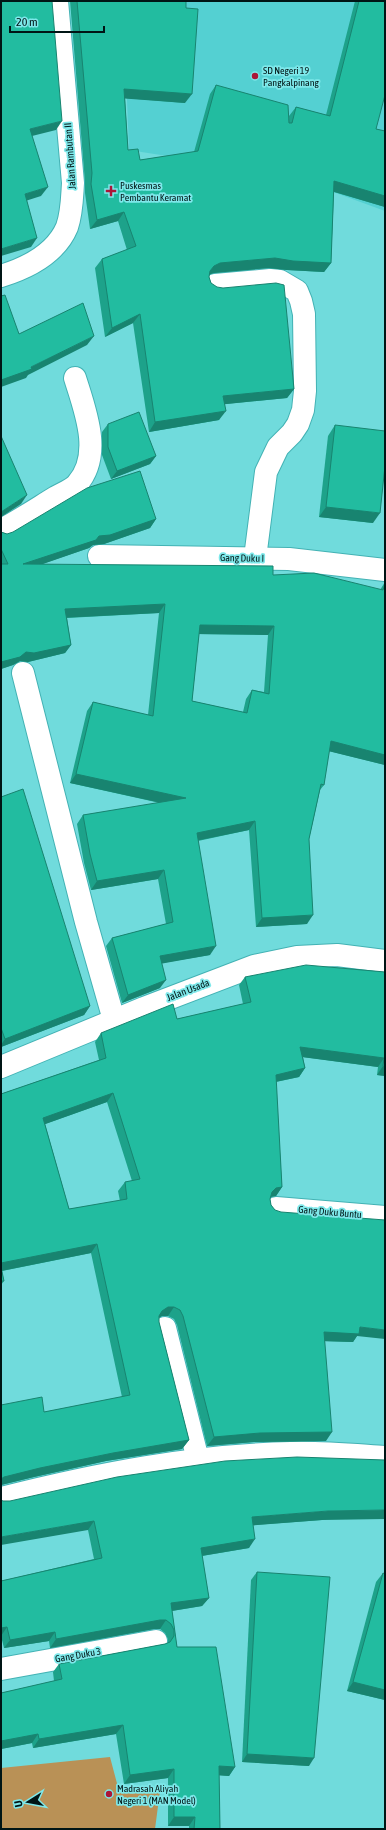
<svg xmlns="http://www.w3.org/2000/svg" width="386" height="1830" font-family="'Asap Condensed',sans-serif">
  <style>
    .built { fill: #54d0d2 }
    .green { fill: #b99156 }
    .lines { fill: none; stroke-linecap: round; stroke-linejoin: round }
    .minor-casing { stroke: #43b2b4; stroke-width: 24 }
    .minor { stroke: #fff; stroke-width: 22 }
    .wall { fill: #1da28a; fill-rule: evenodd }
    .shaded-wall { fill: #188470 }
    .building { fill: #22bca0; stroke: #188470; fill-rule: evenodd }
    .poi-dot { fill: #ab1638; stroke: #7ee8ea; stroke-width: 1.5 }
    .labels { text-anchor: middle; dominant-baseline: central; stroke-width: 3.5; stroke-linejoin: round; paint-order: stroke }
    .poi-label { font-size: 10px; fill: #001515; stroke: #7ee8ea; text-anchor: start }
    .street-label { font-size: 10px; fill: #001515; stroke: #7ee8ea }
  </style>
  <rect width="100%" height="100%" fill="#70dbdc"/>
  <polygon class="built" points="123,1 385,1 385,211 240,158 167,156 129,150"/>
  <polygon class="green" points="110,1757 119,1791 160,1791 155,1829 1,1829 1,1768"/>
  <g class="lines">
    <g class="minor-casing">
      <g id="minor">
        <path d="M1 276C27 268 56 253 67 227 72 213 72 198 73 183L57 1"/>
        <polyline points="215,285 270,280 280,281 297,291 301,301 304,314 305,391 303,410 298,424 292,433 278,447 266,472 255,558"/>
        <path d="M1 530C20 520 38 508 56 497 63 493 73 489 77 484 103 455 85 410 75 378"/>
        <polyline points="99,556 289,559 385,570"/>
        <polyline points="23,673 86,922 114,1020"/>
        <polyline points="1,1067 144,1008 254,966 297,957 337,955 385,961"/>
        <polyline points="276,1208 385,1217"/>
        <polyline points="165,1328 198,1460"/>
        <path d="M1 1498C96 1474 193 1455 291 1453 322 1452 354 1455 385 1457"/>
        <polyline points="1,1669 156,1641"/>
      </g>
    </g>
    <use href="#minor" class="minor"/>
  </g>
  <g class="wall">
    <polygon points="70,1 186,1 185,103 125,98 128,150 140,160 194,152 210,94 216,85 289,119 289,116 296,107 326,115 355,1 385,1 376,129 385,131 385,207 334,192 331,263 324,272 287,270 269,268 214,273 209,274 209,277 211,283 294,389 287,398 225,404 219,420 149,432 133,323 105,337 95,268 102,259 127,250 118,221 90,229 85,193 85,182"/>
    <polygon points="108,424 156,456 150,464 111,479 102,455 102,432"/>
    <polygon points="335,425 373,523 319,517 328,436"/>
    <path d="M156 519 150 528 104 544 93 545 89 548 42 564 273 575 380 590 385 582V765L329 751 324 785 320 790 309 839 307 924 256 927 249 830 198 841 210 955 162 963 160 988 122 1003 106 946 112 938 166 924 158 879 91 890 84 863 77 824 83 815 160 803 70 783 87 711 93 702 148 715 159 613 67 618 71 645 65 653 28 662 20 661 13 665 1 669V532L7 534ZM199 634 268 635 264 692 252 690 246 699 243 712 192 701Z"/>
    <polygon points="1,797 90,1006 84,1015 1,1047"/>
    <path d="M385 972V1076L377 1075 378 1067 303 1057 305 1068 299 1077 276 1082 282 1187 276 1196 270 1197V1199L271 1205 357 1336 353 1342 325 1341 326 1441 254 1442 207 1446 177 1325 174 1319 168 1316H162L159 1318V1322L189 1440 182 1449 106 1461 34 1477 1 1485V1405L44 1412 122 1397 91 1253 2 1271 4 1281 1 1285V1094L99 1060 95 1042 101 1033 177 1019 243 1004 239 985 245 977ZM107 1102 132 1181 125 1182 118 1191 120 1201 69 1209 45 1124Z"/>
    <polygon points="3,1501 322,1520 253,1525 249,1548 202,1556 209,1598 202,1606 172,1611 177,1647 235,1767 229,1776 219,1775 220,1829 189,1829 189,1826 168,1826 168,1778 124,1784 116,1734 33,1748 32,1743 1,1749 1,1693 54,1681 53,1672 59,1664 165,1644 168,1643 168,1639 165,1633 160,1629 154,1629 50,1648 49,1641 4,1648 1,1636 1,1581 94,1559 88,1530"/>
    <polygon points="257,1572 309,1766 242,1762 251,1580"/>
    <polygon points="383,1573 385,1574 385,1700 347,1691 376,1582"/>
  </g>
  <g class="shaded-wall">
    <polygon points="124,89 192,94 185,103 118,98"/>
    <polygon points="62,121 56,130 24,138 30,129"/>
    <polygon points="334,181 385,196 385,207 328,190"/>
    <polygon points="48,187 41,196 19,203 25,194"/>
    <polygon points="124,212 118,221 90,229 97,220"/>
    <polygon points="37,238 31,247 1,256 1,249"/>
    <polygon points="275,258 331,263 324,272 287,270 269,268 214,273 208,275 204,280 214,266 220,263"/>
    <polygon points="140,314 133,323 105,337 112,328"/>
    <polygon points="94,336 87,345 28,375 26,378 1,387 1,380 31,367"/>
    <polygon points="294,389 287,398 217,405 223,396"/>
    <polygon points="226,411 219,420 149,432 155,422"/>
    <polygon points="156,456 150,464 111,479 117,471"/>
    <polygon points="27,495 21,504 1,517 1,512"/>
    <polygon points="326,507 380,513 373,523 319,517"/>
    <polygon points="156,519 150,528 104,544 93,545 89,548 17,573 23,564 99,536"/>
    <polygon points="165,604 159,613 59,618 65,609"/>
    <polygon points="200,625 274,626 268,635 193,634"/>
    <polygon points="71,645 65,653 28,662 20,661 13,665 1,669 1,662 26,652"/>
    <polygon points="331,741 385,755 385,765 324,750"/>
    <polygon points="76,774 186,798 180,807 70,783"/>
    <polygon points="255,821 249,830 190,842 197,833"/>
    <polygon points="164,870 158,879 91,890 97,881"/>
    <polygon points="313,915 307,924 256,927 262,918"/>
    <polygon points="216,946 210,955 154,965 160,956"/>
    <polygon points="166,980 160,988 122,1003 128,995"/>
    <polygon points="90,1006 84,1015 1,1047 1,1045 5,1039"/>
    <polygon points="300,1047 384,1058 378,1067 294,1056"/>
    <polygon points="383,1066 385,1067 385,1076 377,1075"/>
    <polygon points="305,1068 299,1077 270,1083 276,1075"/>
    <polygon points="113,1093 107,1102 37,1127 43,1118"/>
    <polygon points="282,1187 276,1196 270,1197 272,1192 276,1188"/>
    <polygon points="97,1244 91,1253 1,1271 1,1263"/>
    <polygon points="168,1307 174,1307 168,1316 162,1316 156,1319 162,1311"/>
    <polygon points="360,1327 385,1330 385,1339 357,1336 353,1342 318,1341 324,1332"/>
    <polygon points="332,1432 326,1441 254,1442 207,1446 214,1437 260,1433"/>
    <polygon points="189,1440 182,1449 106,1461 34,1477 1,1485 1,1479 4,1477 40,1468 113,1453"/>
    <polygon points="385,1510 385,1519 322,1520 246,1526 252,1517 328,1511"/>
    <polygon points="94,1521 88,1530 1,1545 1,1537"/>
    <polygon points="255,1539 249,1548 195,1557 201,1548"/>
    <polygon points="209,1598 202,1606 165,1612 171,1603"/>
    <polygon points="160,1620 166,1620 160,1629 154,1629 50,1648 56,1639"/>
    <polygon points="7,1627 1,1636 1,1628"/>
    <polygon points="55,1632 49,1641 4,1648 10,1640"/>
    <polygon points="353,1682 385,1690 385,1700 347,1691"/>
    <polygon points="123,1725 116,1734 33,1748 39,1739"/>
    <polygon points="38,1734 32,1743 1,1749 1,1741"/>
    <polygon points="247,1754 314,1758 309,1766 242,1762"/>
    <polygon points="219,1766 235,1767 229,1776 213,1775"/>
    <polygon points="174,1769 168,1778 124,1784 130,1775"/>
    <polygon points="174,1817 195,1817 189,1826 168,1826"/>
  </g>
  <g class="building">
    <polygon points="1,1 52,1 62,121 30,129 48,187 25,194 37,238 1,249"/>
    <polygon points="77,1 186,1 186,8 198,9 192,94 124,89 128,150 138,149 140,160 198,151 216,85 288,105 289,123 292,123 296,107 330,116 359,1 385,1 385,95 376,129 385,131 385,196 334,181 331,263 293,261 275,258 220,263 214,266 210,271 209,277 211,283 217,287 223,288 276,283 284,285 294,389 223,396 226,411 155,422 140,314 112,328 102,259 136,246 124,212 97,220 91,184 92,173"/>
    <polygon points="5,295 19,334 83,303 94,336 31,367 32,369 1,380 1,296"/>
    <polygon points="139,412 156,456 117,471 108,447 108,424"/>
    <polygon points="335,425 385,431 385,466 380,513 326,507"/>
    <polygon points="1,436 27,495 1,512"/>
    <path d="M140 471 156 519 110 535 99 536 96 540 23 564 273 566V575L314 573 383 590 385 584V755L331 741 324 785 321 784 309 839 313 915 262 918 255 821 197 833 216 946 160 956 166 980 128 995 112 938 173 922 164 870 97 881 90 854 83 815 186 798 76 774 93 702 153 716 165 604 65 609 71 645 34 653 26 652 20 657 1 662V564H8L1 549V532L7 534 13 532 87 488ZM200 625 274 626 269 694 252 690 247 713 192 701Z"/>
    <polygon points="23,789 90,1006 5,1039 1,1028 1,797"/>
    <path d="M306 965 385 972V1067L383 1066 384 1058 300 1047 305 1068 276 1075 282 1187 276 1188 272 1192 270 1199 271 1205 275 1210 281 1212 385 1220V1330L360 1327 359 1334 324 1332 332 1432 260 1433 214 1437 183 1316 180 1310 174 1307H168L162 1311 159 1316V1322L189 1440 113 1453 40 1468 4 1477 1 1479V1405L42 1397 44 1412 130 1395 97 1244 1 1263V1094L106 1058 101 1033 173 1004 177 1019 251 1002 245 977ZM113 1093 140 1179 125 1182 127 1199 69 1209 43 1118Z"/>
    <polygon points="1,1267 4,1281 1,1281"/>
    <polygon points="297,1457 385,1460 385,1510 328,1511 252,1517 255,1539 201,1548 209,1598 171,1603 177,1647 216,1647 235,1767 219,1766 220,1829 194,1829 195,1817 174,1817 174,1769 130,1775 123,1725 39,1739 38,1734 1,1741 1,1693 62,1679 59,1664 165,1644 170,1642 174,1636 174,1630 171,1624 166,1620 160,1620 56,1639 55,1632 10,1640 7,1627 1,1628 1,1581 102,1558 94,1521 1,1537 1,1500 3,1501 10,1501 117,1477 225,1461"/>
    <polygon points="257,1572 330,1577 314,1758 247,1754"/>
    <polygon points="383,1573 385,1574 385,1690 353,1682"/>
  </g>
  <g class="poi-dot">
    <circle cx="255" cy="76" r="4"/>
    <path d="M109 185h4v4h4v4h-4v4h-4v-4h-4v-4h4z"/>
    <circle cx="109" cy="1794" r="4"/>
  </g>
  <g class="labels">
    <g class="poi-label">
      <text x="263" y="70">SD Negeri 19<tspan x="263" dy="12">Pangkalpinang</tspan></text>
      <text x="120" y="185">Puskesmas<tspan x="120" dy="12">Pembantu Keramat</tspan></text>
      <text x="117" y="1788">Madrasah Aliyah<tspan x="117" dy="12">Negeri 1 (MAN Model)</tspan></text>
    </g>
    <g class="street-label">
      <text transform="translate(70 156) rotate(-94)">Jalan Rambutan II</text>
      <text transform="translate(242 558) rotate(1)">Gang Duku I</text>
      <text transform="translate(188 990) rotate(-21)">Jalan Usada</text>
      <text transform="translate(330 1212) rotate(5)">Gang Duku Buntu</text>
      <text transform="translate(78 1655) rotate(-10)">Gang Duku 3</text>
    </g>
  </g>
  <rect width="386" height="1830" fill="none" stroke="#001515" stroke-width="4"/>
  <g transform="translate(28 1802) rotate(259)" stroke="#7ee8ea" stroke-width="3" paint-order="stroke">
  <path d="M0-3L7 15L0 10L-7 15Z" fill="#001515"/>
  <text y="-6" font-size="11" font-weight="bold" text-anchor="middle" fill="#001515">U</text>
  </g>
  <path d="M10 26v6h94v-6" fill="none" stroke="#001515" stroke-width="2"/>
  <text x="16" y="26" font-size="12" fill="#001515" stroke="#7ee8ea" stroke-width="3" paint-order="stroke">20 m</text>
</svg>
